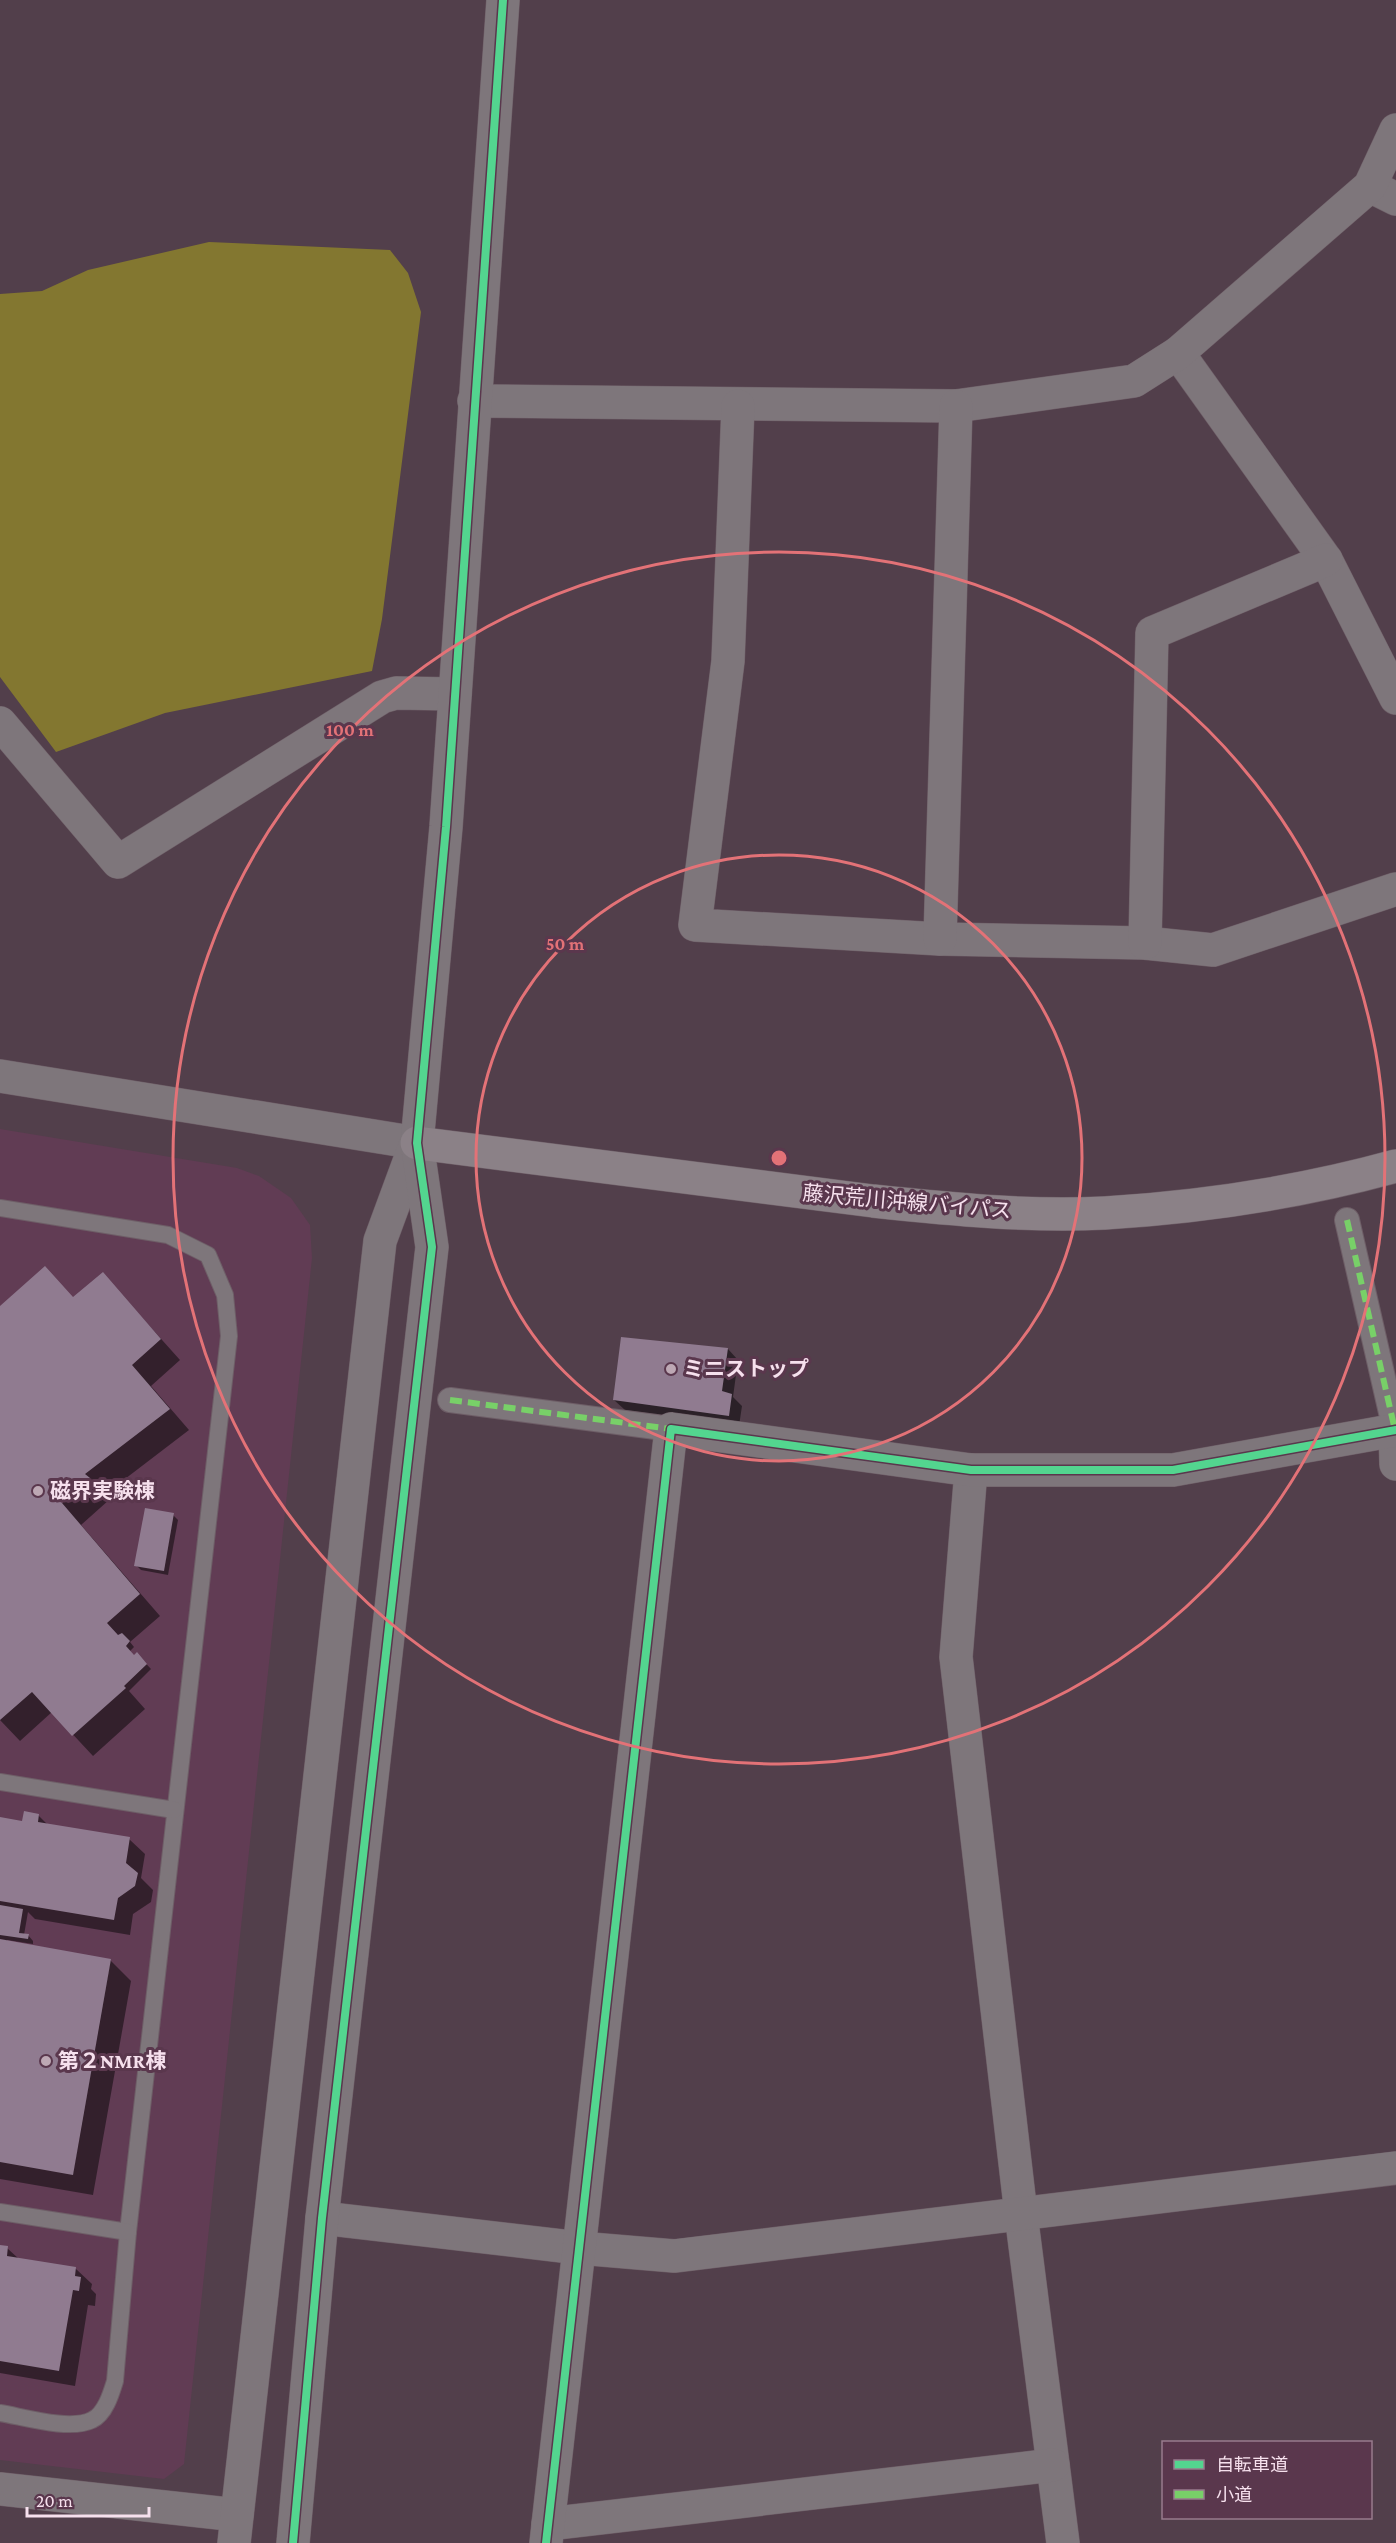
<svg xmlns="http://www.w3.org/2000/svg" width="1396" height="2543" font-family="'Crimson Pro','Noto Sans JP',serif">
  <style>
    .built { fill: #613c54 }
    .forest { fill: #837730 }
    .shadow { fill: #0007 }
    .building { fill: #907b90 }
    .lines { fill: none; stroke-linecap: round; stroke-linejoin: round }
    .service-casing { stroke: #6e5e67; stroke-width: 18 }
    .pedestrian-casing { stroke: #6e5e67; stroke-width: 26 }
    .minor-casing { stroke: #6e5e67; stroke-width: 34 }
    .tertiary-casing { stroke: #6e5e67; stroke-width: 34 }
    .secondary-casing { stroke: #6e5e67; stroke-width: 34 }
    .service { stroke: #7e767b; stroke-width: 16 }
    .pedestrian { stroke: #7e767b; stroke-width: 24 }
    .minor { stroke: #7e767b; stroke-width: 33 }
    .tertiary { stroke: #7e767b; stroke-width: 33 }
    .secondary { stroke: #8b8187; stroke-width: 33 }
    .quiet { stroke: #78d068; stroke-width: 6; stroke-dasharray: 12 6; stroke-linecap: butt }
    .cycleway-casing { stroke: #5a374d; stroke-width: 11 }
    .cycleway { stroke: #53d58f; stroke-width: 8 }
    .ring { fill: none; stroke: #e37277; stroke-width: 3 }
    .poi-dot { fill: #bda8b4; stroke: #5a374d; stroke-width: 2 }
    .labels { text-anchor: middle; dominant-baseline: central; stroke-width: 6; stroke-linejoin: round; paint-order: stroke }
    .street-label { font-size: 21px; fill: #f6e0ed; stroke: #5a374d }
    .poi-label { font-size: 21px; font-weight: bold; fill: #f6e0ed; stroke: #5a374d; text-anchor: start }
    .centre { fill: #e37277; stroke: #5a374d; stroke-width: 3 }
    .ring-label { font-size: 18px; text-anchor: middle; font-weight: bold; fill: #e37277; stroke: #5a374d; stroke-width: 6; stroke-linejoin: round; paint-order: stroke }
  </style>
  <rect width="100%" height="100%" fill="#523f4b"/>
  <polygon class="built" points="0,1129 237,1168 259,1176 291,1198 310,1225 312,1258 184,2464 164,2479 0,2460"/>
  <polygon class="forest" points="209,242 390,250 408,273 421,312 382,619 372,671 165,713 56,752 0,677 0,294 42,291 88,270"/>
  <g class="shadow">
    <polygon points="103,1274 180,1360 151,1386 189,1430 104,1495 109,1500 81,1525 160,1616 130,1642 134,1647 129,1652 134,1657 137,1654 151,1669 129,1691 145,1709 93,1756 52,1712 20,1741 0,1720 0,1308 74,1299"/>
    <polygon points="728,1349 738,1360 733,1397 742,1406 739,1426 625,1410 614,1400"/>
    <polygon points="173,1515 178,1520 168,1575 141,1570 136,1565"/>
    <polygon points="38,1815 48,1825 129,1839 145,1854 141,1878 153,1890 151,1902 133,1914 130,1935 35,1919 28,1912 24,1935 28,1935 33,1941 33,1944 7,1940 7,1942 110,1960 131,1981 93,2195 0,2179 0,1819 23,1823"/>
    <polygon points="0,2247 7,2248 19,2259 76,2269 92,2284 91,2289 96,2294 95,2306 88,2305 75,2386 0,2373"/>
  </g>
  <g class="building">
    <polygon points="45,1266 73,1297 103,1272 161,1339 132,1365 170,1409 85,1474 90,1478 62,1503 140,1594 107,1623 118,1635 122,1633 130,1641 126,1646 134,1655 137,1652 147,1664 124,1686 126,1688 72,1736 32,1692 0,1720 0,1306"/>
    <polygon points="621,1337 728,1348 722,1391 732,1394 729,1416 613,1400"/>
    <polygon points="145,1508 174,1513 164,1571 134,1566"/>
    <polygon points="24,1811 39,1814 38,1822 130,1837 126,1863 138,1873 135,1886 118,1898 114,1920 0,1901 0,1817 22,1821"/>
    <polygon points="0,1905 23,1909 19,1933 29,1934 28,1939 0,1935"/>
    <polygon points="0,1939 111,1959 73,2175 0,2162"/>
    <polygon points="0,2245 8,2246 7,2256 76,2267 75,2276 81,2277 79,2291 73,2290 59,2371 0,2361"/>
  </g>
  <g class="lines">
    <g class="service-casing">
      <g id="service">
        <path d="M0 1208 168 1235 208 1255 225 1295 229 1336 128 2232 115 2381C111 2394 105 2414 92 2420 70 2431 24 2417 0 2413"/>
        <polyline points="0,1782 174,1810"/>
        <polyline points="0,2212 128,2232"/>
      </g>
    </g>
    <g class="pedestrian-casing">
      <g id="pedestrian">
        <polyline points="1347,1220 1395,1430"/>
        <polyline points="450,1400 671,1429"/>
      </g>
    </g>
    <g class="minor-casing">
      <g id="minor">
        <polyline points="1370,186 1396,199"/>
        <polyline points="1178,353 1326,560 1396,698"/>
        <polyline points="474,401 956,406 1134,381 1178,353 1370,186 1396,130"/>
        <polyline points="738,406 728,661 695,925 940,939 1145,943 1213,950 1396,889"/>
        <polyline points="0,723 118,862 382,697 396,693 455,694"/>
        <polyline points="940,939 956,406"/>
        <polyline points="1145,943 1152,633 1326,560"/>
        <polyline points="1395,1430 1396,1464"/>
        <polyline points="971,1470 956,1657 1021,2214 1063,2543"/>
        <polyline points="322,2218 579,2248 674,2256 1396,2168"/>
        <polyline points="548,2524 1053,2465"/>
        <polyline points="546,2543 671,1429 971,1470 1173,1470 1396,1430"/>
      </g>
    </g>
    <g class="tertiary-casing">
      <g id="tertiary">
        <polyline points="0,1076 417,1143"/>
        <polyline points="0,2489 237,2515"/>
        <polyline points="234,2543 380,1241 415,1146"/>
        <polyline points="293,2543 322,2218 432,1247 417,1143 446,827 503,0"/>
      </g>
    </g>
    <g class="secondary-casing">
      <path id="secondary" d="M417 1143 873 1201C950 1209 1028 1217 1105 1213 1202 1207 1302 1192 1396 1166"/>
    </g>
    <use href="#service" class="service"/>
    <use href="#pedestrian" class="pedestrian"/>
    <use href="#minor" class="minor"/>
    <use href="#tertiary" class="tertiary"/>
    <use href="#secondary" class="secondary"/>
    <g class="quiet">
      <polyline points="1347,1220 1395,1430"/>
      <polyline points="450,1400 671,1429"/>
    </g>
    <g class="cycleway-casing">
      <g id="cycleway">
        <polyline points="293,2543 322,2218 432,1247 417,1143 446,827 503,0"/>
        <polyline points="546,2543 671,1429 971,1470 1173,1470 1396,1430"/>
      </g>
    </g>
    <use href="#cycleway" class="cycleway"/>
  </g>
  <g class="ring">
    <circle cx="779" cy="1158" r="303"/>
    <circle cx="779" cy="1158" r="606"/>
  </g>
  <g class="poi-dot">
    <circle cx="671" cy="1369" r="6"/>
    <circle cx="38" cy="1491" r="6"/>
    <circle cx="46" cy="2061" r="6"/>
  </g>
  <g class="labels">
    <g class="street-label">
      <text transform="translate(907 1202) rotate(5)">藤沢荒川沖線バイパス</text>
    </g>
    <g class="poi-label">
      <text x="683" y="1369">ミニストップ</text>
      <text x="50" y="1491">磁界実験棟</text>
      <text x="58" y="2061">第２NMR棟</text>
    </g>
  </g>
  <circle cx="779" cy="1158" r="9" class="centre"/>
  <g class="ring-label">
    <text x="350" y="736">100 m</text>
    <text x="565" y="950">50 m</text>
  </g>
  <rect x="1162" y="2441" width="210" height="78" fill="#5a374d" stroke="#987b8d" stroke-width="1.5"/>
  <rect x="1174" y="2460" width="30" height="9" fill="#53d58f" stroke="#987b8d" stroke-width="1.5"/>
  <text x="1216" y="2471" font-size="18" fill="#f6e0ed">自転車道</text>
  <rect x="1174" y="2490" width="30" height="9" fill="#78d068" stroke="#987b8d" stroke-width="1.5"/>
  <text x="1216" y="2501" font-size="18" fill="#f6e0ed">小道</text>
  <path d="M27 2507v9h122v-9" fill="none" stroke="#f6e0ed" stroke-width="3"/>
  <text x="36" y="2507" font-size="18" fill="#f6e0ed" stroke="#5a374d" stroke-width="4.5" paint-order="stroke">20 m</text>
</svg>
